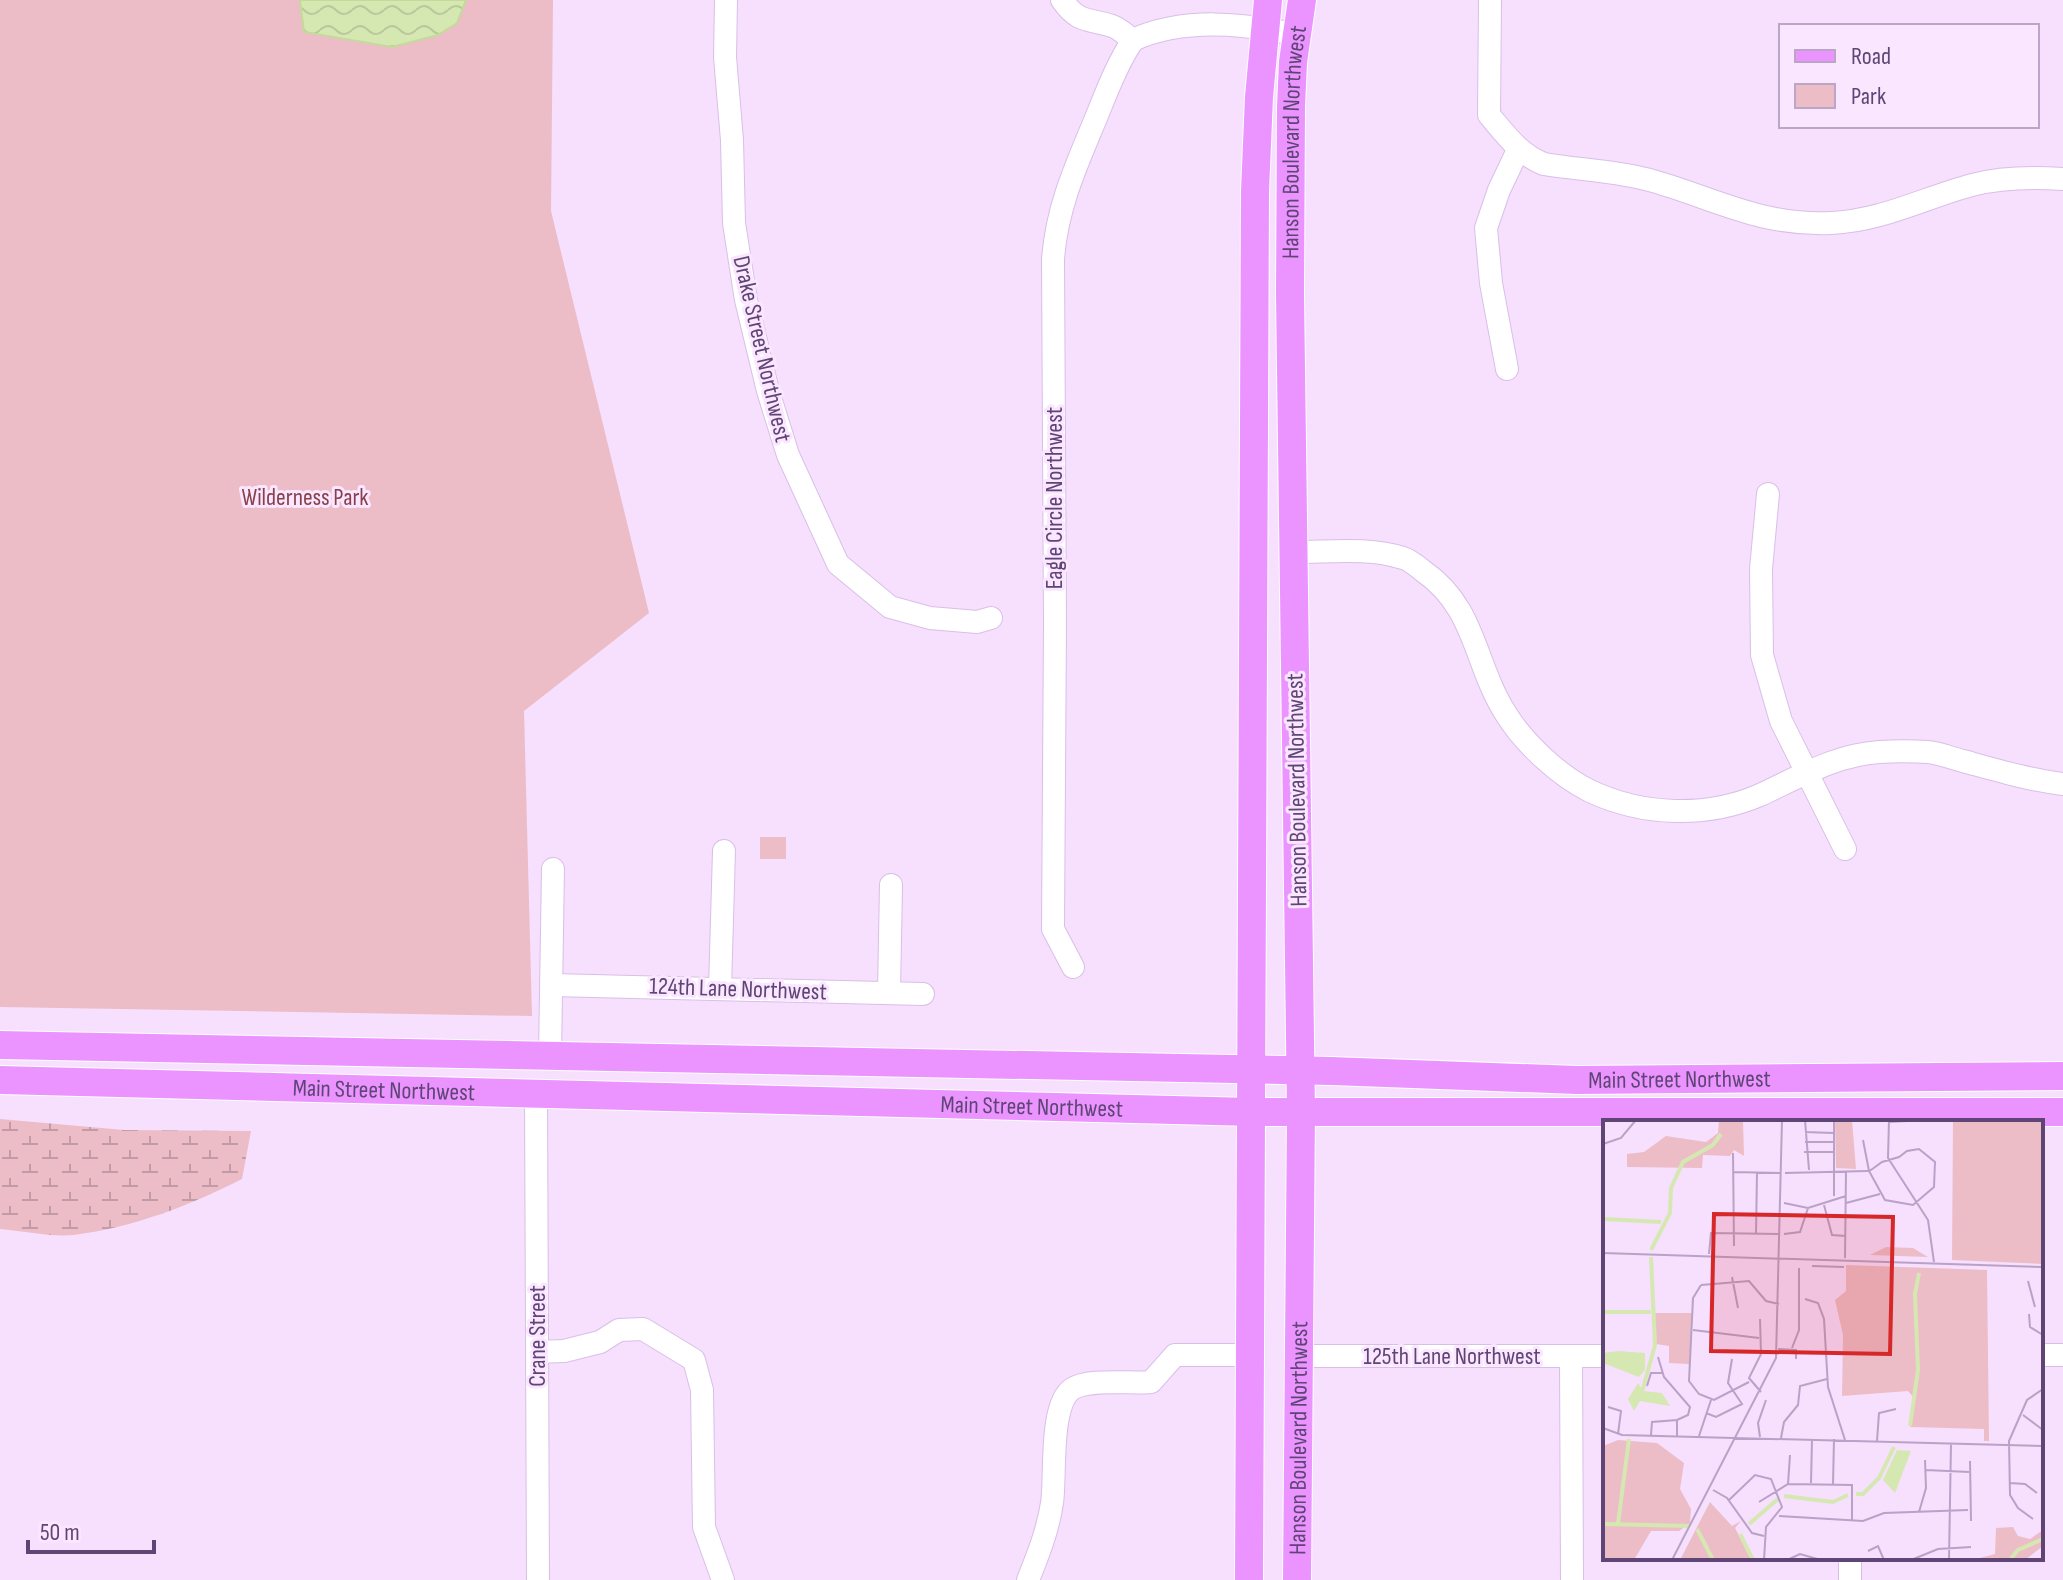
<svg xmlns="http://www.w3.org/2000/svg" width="2063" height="1580" font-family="'Sofia Sans Condensed',sans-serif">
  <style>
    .green { fill: #ecbdc7 }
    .wetland { fill: url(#wetland-marsh) }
    .water { fill: url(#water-waves); stroke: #c4da98; stroke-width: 2 }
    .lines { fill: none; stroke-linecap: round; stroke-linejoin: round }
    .minor-casing { stroke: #d9bfe7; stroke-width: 24 }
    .major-casing { stroke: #fff; stroke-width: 30 }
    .minor { stroke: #fff; stroke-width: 22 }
    .major { stroke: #eb94ff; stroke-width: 28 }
    .labels { text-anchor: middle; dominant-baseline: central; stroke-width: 6; stroke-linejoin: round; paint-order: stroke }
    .street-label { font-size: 24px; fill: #5f4575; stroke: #fae6ff }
    .park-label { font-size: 24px; fill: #884149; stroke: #fae6ff }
    .inset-river { fill: none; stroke: #d6e8b2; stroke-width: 4 }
    .inset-road { fill: none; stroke: #baa1c7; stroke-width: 2 }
    .view { fill: #d62828; fill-opacity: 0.15; stroke: #d62828; stroke-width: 4 }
    .inset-edge { fill: none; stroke: #5f4575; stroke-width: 4 }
  </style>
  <defs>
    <pattern id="wetland-marsh" width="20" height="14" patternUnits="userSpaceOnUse" patternTransform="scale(2)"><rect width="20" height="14" fill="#ecbdc7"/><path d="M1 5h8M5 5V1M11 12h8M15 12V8" fill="none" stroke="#c29ba6"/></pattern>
    <pattern id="water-waves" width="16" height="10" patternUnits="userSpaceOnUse" patternTransform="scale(2)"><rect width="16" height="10" fill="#d6e8b2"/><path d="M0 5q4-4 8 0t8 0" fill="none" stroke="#bac89d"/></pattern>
  </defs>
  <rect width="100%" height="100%" fill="#f7dffe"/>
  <g class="green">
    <polygon points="0,0 553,0 551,211 649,613 524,711 532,1016 0,1007"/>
    <rect x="760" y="837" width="26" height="22"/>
  </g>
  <path class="wetland" d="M0 1119 124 1130 251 1131 242 1179C189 1206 134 1227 74 1235 50 1237 23 1231 0 1229Z"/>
  <polygon class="water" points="300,0 466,0 457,23 438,35 392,47 304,32"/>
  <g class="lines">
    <g class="minor-casing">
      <g id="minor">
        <polyline points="726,0 725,57 732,140 734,223 746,300 768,391 788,455 838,564 890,607 930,618 977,622 991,618"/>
        <path d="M1062 0C1079 24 1088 18 1112 26 1119 28 1127 36 1133 40 1184 17 1244 23 1297 35"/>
        <path d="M1490 0 1489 115C1506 135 1519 154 1544 164 1580 170 1619 171 1653 181 1716 199 1761 226 1831 223 1881 221 1924 198 1972 185 2002 177 2033 177 2063 179"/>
        <polyline points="1507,369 1491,283 1486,228 1499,190 1518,150"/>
        <polyline points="1768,494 1761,569 1762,655 1781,721 1845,849"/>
        <path d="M1294 552C1330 552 1369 547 1403 558 1410 560 1417 566 1423 571 1476 607 1474 664 1506 714 1524 743 1559 776 1590 791 1643 816 1707 818 1760 795 1799 777 1835 755 1879 752 1895 751 1912 751 1928 752 1939 753 1951 758 1963 761 1996 770 2029 780 2063 784"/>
        <path d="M1073 967 1053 929 1055 624 1053 259C1057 207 1076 166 1096 118 1107 91 1117 64 1133 40"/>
        <polyline points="552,985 923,994"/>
        <polyline points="720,988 724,851"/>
        <polyline points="889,991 891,885"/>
        <polyline points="550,1055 553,869"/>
        <polyline points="536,1093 538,1580"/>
        <polyline points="537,1352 564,1351 600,1342 619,1330 643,1329 694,1360 702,1390 704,1527 723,1580"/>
        <polyline points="2041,1355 2063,1355"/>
        <polyline points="1299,1356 1605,1356"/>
        <polyline points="1571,1356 1572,1580"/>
        <polyline points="1850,1558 1850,1580"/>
        <path d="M1028 1580C1038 1555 1048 1530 1052 1503 1056 1477 1049 1405 1072 1389 1088 1378 1131 1384 1151 1382L1175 1355H1250"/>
      </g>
    </g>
    <g class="major-casing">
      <g id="major">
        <path id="s1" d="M0 1045 1331 1071 1577 1080 2063 1076"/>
        <path id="s2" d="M0 1080 1252 1112H2063"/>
        <polyline points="1249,1580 1255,191 1259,97 1268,0"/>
        <path id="s3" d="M1297 1580 1301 1112 1290 294 1291 107 1293 62 1302 0"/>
      </g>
    </g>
    <use href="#minor" class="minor"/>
    <use href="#major" class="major"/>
  </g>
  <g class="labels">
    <g class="street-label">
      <text stroke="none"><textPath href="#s3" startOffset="1438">Hanson Boulevard Northwest</textPath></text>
      <text transform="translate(762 349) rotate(77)">Drake Street Northwest</text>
      <text transform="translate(1054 498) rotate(-90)">Eagle Circle Northwest</text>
      <text transform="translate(1297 790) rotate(-91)">Hanson Boulevard Northwest</text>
      <text transform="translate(738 989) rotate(2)">124th Lane Northwest</text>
      <text stroke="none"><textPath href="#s1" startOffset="1680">Main Street Northwest</textPath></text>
      <text stroke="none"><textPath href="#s2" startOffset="384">Main Street Northwest</textPath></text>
      <text stroke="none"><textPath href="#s2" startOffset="1032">Main Street Northwest</textPath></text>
      <text transform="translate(537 1336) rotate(-90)">Crane Street</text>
      <text x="1452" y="1356">125th Lane Northwest</text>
      <text stroke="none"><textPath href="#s3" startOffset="142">Hanson Boulevard Northwest</textPath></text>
    </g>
    <g class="park-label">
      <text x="305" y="497">Wilderness Park</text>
    </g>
  </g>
  <g transform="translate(1603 1120)">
    <rect width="440" height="440" fill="#f7dffe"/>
    <path d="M116 0H140L141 36 131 30 127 36 100 35 99 48 24 47V34L41 32 63 16 103 22 115 13ZM232 0H249L253 49 233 48ZM350 0H440V144L349 140ZM243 145 384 150 386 321H381V309L307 307 311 278 305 271 239 276 240 215 232 180 243 171ZM50 193H90L86 244 66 243V226L53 224ZM107 382 129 406 138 401 132 408 149 440 78 438ZM410 407 415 416 427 419 440 410V426L422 440H369L392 434 393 408Z" fill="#ecbdc7"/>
    <path d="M283 127 310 128 325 137 267 135ZM15 320 54 323 81 343 77 369 88 389 87 403 76 411H48L31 440H0V326Z" fill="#ecbdc7"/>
    <path d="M15 231 42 233V250L36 257 0 243V233ZM35 263 40 271 59 273 67 286 37 281 31 291 25 279ZM294 330 308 331 292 373 280 360Z" fill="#d6e8b2"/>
    <path class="inset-river" d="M0 99 58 102M48 130 67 93 68 68 80 42 110 25 118 14M0 192H48M39 272 52 225 48 137M307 306 315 250 312 174 316 153M253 374H260L276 358 291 327M181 376 230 382 245 375M0 404 87 406M15 404 26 319M146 404 175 379M94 409 110 440M137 414 150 440M407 440 415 430 440 419"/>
    <path class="inset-road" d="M202 0 206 50M231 0V76M286 0 285 38 325 100 331 142M285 2 324 0M202 12 230 13M202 22H232M0 24 18 18 33 0M201 32H232M130 33 131 126M130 52 178 53M182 53 264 51H266L268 50 279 42 296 37 304 31 316 29 332 42 331 67 310 85 282 80 266 51 260 20M181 83 205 88 243 76M243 83 277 74M221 85 229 115 243 116M153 114 154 53M181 114 197 112 205 88M0 133 440 147M106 134 108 113 176 114M242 138 243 51M209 146 241 147M129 157 135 188M425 161 432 187M98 165 90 178 86 261 96 274 111 280 146 262M98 165 146 161 163 181 176 184M202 179 215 183 221 199 225 267 242 320M426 194 427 207 440 215M157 199 158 234 146 258 158 272M90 210 156 218M189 228 196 210V148M175 229 193 230V239M55 237 61 257 87 287 85 295 74 300V316M44 266 48 253H59M5 287 18 291 15 314M103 293 113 297 139 284 125 263 129 239M420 295 440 310M0 308 19 315 440 326M48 315 49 302 74 300M96 316 108 280M157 317 155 303 163 280M178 318 181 302 195 285 197 266 224 259M274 321 276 293 293 289M367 341 368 401M323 350 366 352M208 363 209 319M407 363 422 364 434 373M185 364 187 335M230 364 231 319M110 370 124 378 149 413 161 416M125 381 152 355 168 359 179 387 163 407 161 440M156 382 185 364 249 365V400M316 392 323 368 322 340M176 396 260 401 281 393 365 390M430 399 415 388 407 375 406 321 424 280 440 269M265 431 275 426 281 440M69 440 173 238 179 0M184 440 197 434 218 440M308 440 335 429 368 427M346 440 348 323"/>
    <path class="view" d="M111 94 290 97 287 234 108 231Z"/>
    <rect width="440" height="440" class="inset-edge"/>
  </g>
  <rect x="1779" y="24" width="260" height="104" fill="#fae6ff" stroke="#bca6c8" stroke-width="2"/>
  <rect x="1795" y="50" width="40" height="12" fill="#eb94ff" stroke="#bca6c8" stroke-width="2"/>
  <text x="1851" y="64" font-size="24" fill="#5f4575">Road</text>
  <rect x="1795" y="84" width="40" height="24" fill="#ecbdc7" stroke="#bca6c8" stroke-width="2"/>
  <text x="1851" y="104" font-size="24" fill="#5f4575">Park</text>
  <path d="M28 1540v12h126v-12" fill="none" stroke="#5f4575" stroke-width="4"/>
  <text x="40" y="1540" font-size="24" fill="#5f4575" stroke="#fae6ff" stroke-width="6" paint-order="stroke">50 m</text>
</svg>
